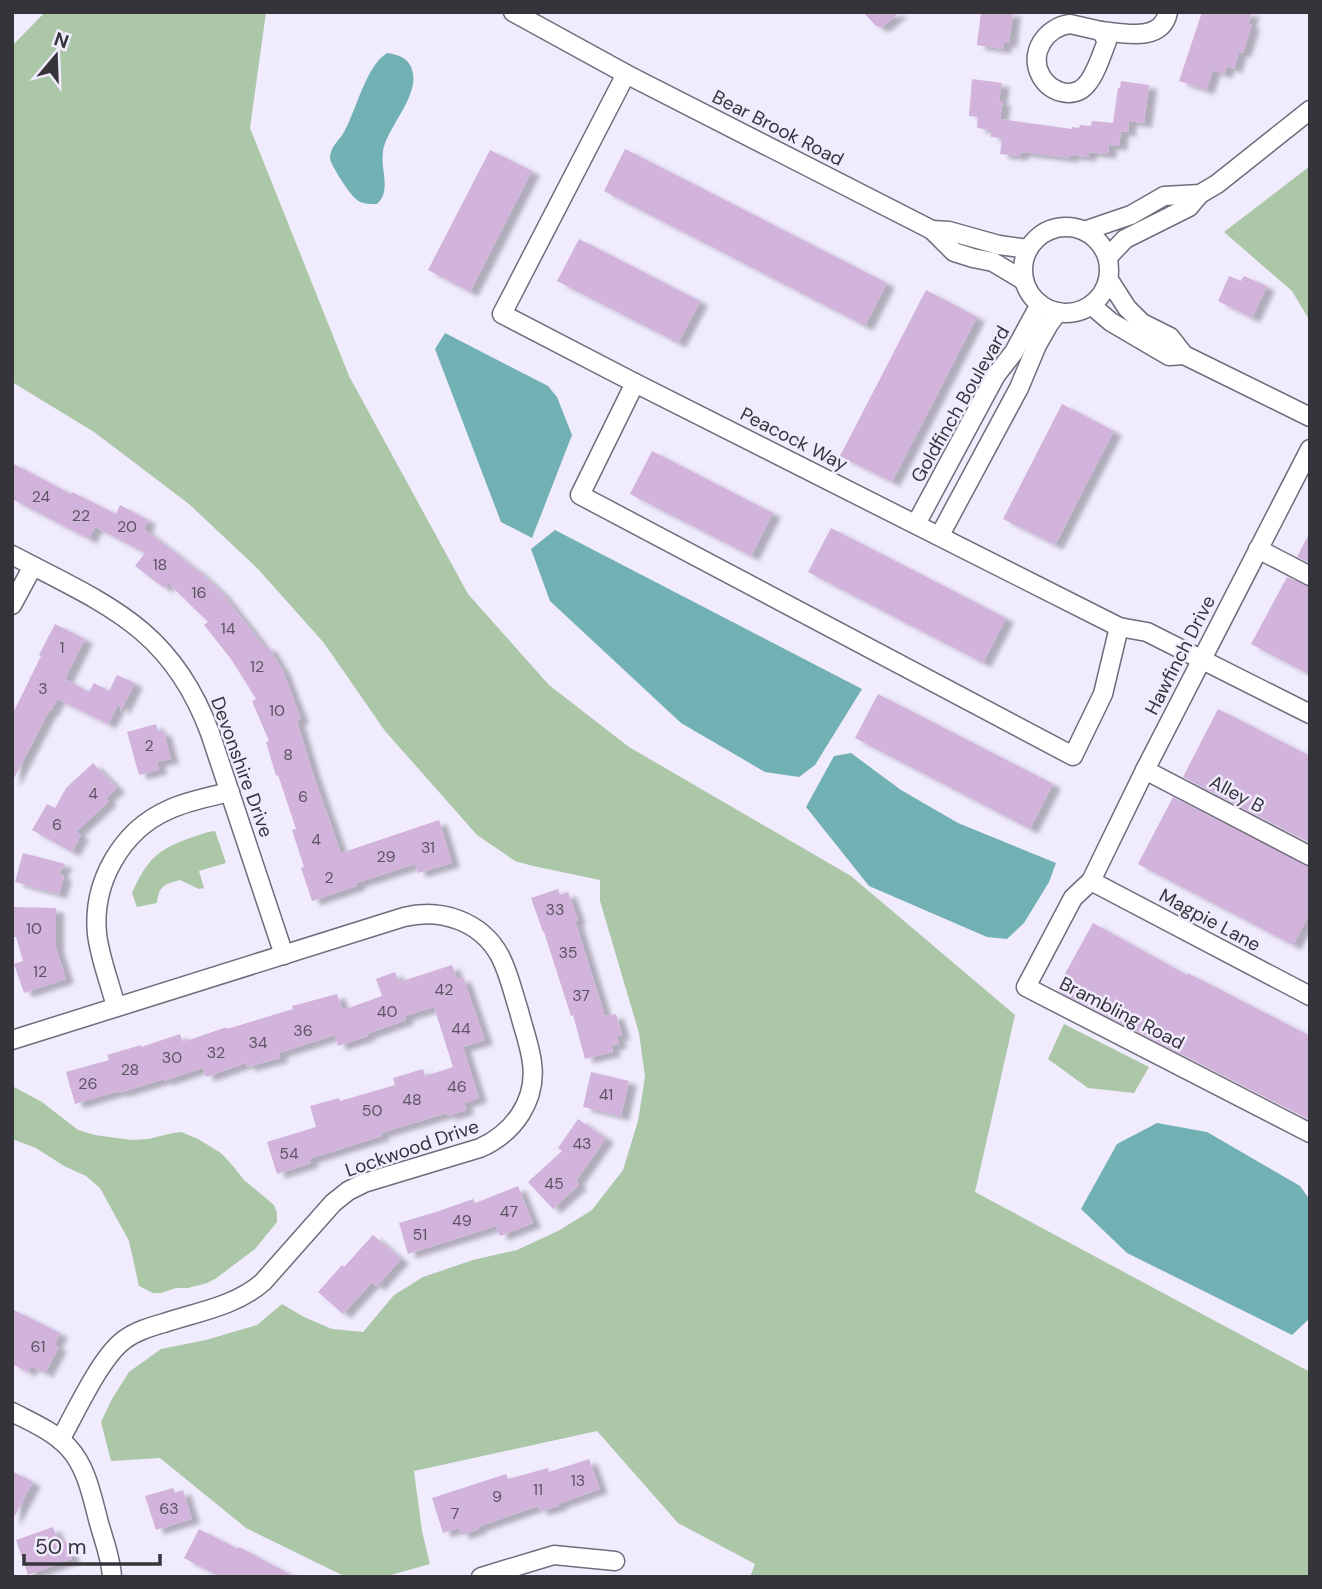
<svg xmlns="http://www.w3.org/2000/svg" width="1322" height="1589" font-family="'DM Sans',sans-serif">
  <style>
    .green { fill: #acc6a8 }
    .water { fill: #71b1b4 }
    .building { fill: #d2b3dc; filter: url(#shadow) }
    .lines { fill: none; stroke-linecap: round; stroke-linejoin: round }
    .minor-casing { stroke: #716c7c; stroke-width: 21 }
    .minor { stroke: #fff; stroke-width: 18 }
    .labels { text-anchor: middle; dominant-baseline: central; stroke-width: 5; stroke-linejoin: round; paint-order: stroke }
    .number-label { font-size: 16px; fill: #5d5463 }
    .street-label { font-size: 19px; fill: #36343b; stroke: #f0ebfd }
  </style>
  <defs>
    <filter id="shadow"><feDropShadow dx="8" dy="4.5" stdDeviation="2" flood-color="#0004"/></filter>
  </defs>
  <rect width="100%" height="100%" fill="#f0ebfd"/>
  <g class="green">
    <polygon points="45,12 266,12 250,128 349,376 468,594 549,685 629,747 851,876 1015,1015 975,1192 1310,1372 1310,1577 750,1577 755,1564 678,1523 597,1431 414,1471 422,1531 430,1564 384,1577 346,1577 246,1528 160,1458 111,1461 101,1422 112,1399 129,1372 161,1349 206,1340 257,1325 282,1304 304,1317 332,1329 363,1332 394,1295 423,1277 473,1260 517,1250 558,1231 592,1210 623,1170 638,1121 645,1077 639,1033 600,901 600,880 533,866 515,861 477,835 385,731 324,643 258,569 189,504 94,432 12,382 12,46"/>
    <polygon points="1310,166 1310,321 1292,291 1224,232"/>
    <path d="M215 831 226 863 199 871 204 888 199 889 180 880C164 884 159 886 157 903L137 907 132 893C151 849 167 846 208 832Z"/>
    <polygon points="1064,1024 1149,1067 1134,1093 1088,1088 1048,1059"/>
    <polygon points="12,1086 42,1102 78,1130 95,1135 131,1140 148,1139 173,1133 181,1132 198,1139 221,1153 233,1166 244,1180 274,1205 277,1213 277,1222 255,1249 215,1279 207,1283 188,1288 176,1288 161,1293 153,1293 139,1286 129,1241 100,1188 86,1176 64,1166 36,1148 12,1139"/>
  </g>
  <g class="water">
    <path d="M387 53C396 54 406 57 410 65 425 92 386 127 383 152 380 169 392 191 377 204 370 204 361 204 356 199 350 195 330 164 330 158 330 148 338 141 343 134 356 112 365 67 387 53Z"/>
    <polygon points="445,333 548,386 557,397 572,435 532,538 501,522 435,349"/>
    <polygon points="555,530 862,689 815,765 799,777 765,772 681,723 550,601 531,549"/>
    <polygon points="851,753 901,790 958,823 1056,863 1049,882 1024,923 1007,939 987,937 869,886 806,807 834,756"/>
    <polygon points="1157,1123 1207,1132 1300,1186 1310,1200 1310,1318 1292,1335 1127,1253 1081,1209 1117,1144"/>
  </g>
  <g class="building">
    <polygon points="863,12 900,12 882,27 876,26"/>
    <polygon points="981,12 1013,12 1009,43 1004,42 1003,49 977,45"/>
    <polygon points="1202,12 1252,12 1248,24 1252,25 1243,53 1239,52 1234,69 1227,66 1224,74 1213,70 1206,90 1179,81"/>
    <polygon points="972,79 1002,83 999,101 1003,101 1000,119 1072,129 1072,127 1079,128 1080,125 1091,126 1092,121 1113,123 1118,88 1120,88 1121,81 1149,85 1144,123 1129,121 1128,132 1121,131 1119,146 1109,145 1108,154 1089,152 1088,157 1070,155 1070,158 1021,152 1020,156 1000,154 1002,138 991,137 991,130 977,128 978,117 969,116"/>
    <polygon points="625,149 887,283 865,326 604,191"/>
    <polygon points="490,150 532,171 470,292 428,270"/>
    <polygon points="579,239 700,301 678,343 557,281"/>
    <polygon points="1229,276 1241,281 1244,276 1267,286 1252,318 1218,301"/>
    <polygon points="926,290 977,317 892,482 840,456"/>
    <polygon points="1062,404 1114,431 1055,545 1003,519"/>
    <polygon points="652,451 773,513 751,556 630,494"/>
    <polygon points="12,463 71,494 72,492 116,514 120,505 148,520 144,529 201,573 222,593 265,648 268,646 283,671 301,719 297,721 313,774 341,853 439,820 452,863 418,873 415,864 357,883 357,886 312,901 301,868 304,867 292,830 296,829 278,775 276,776 266,742 269,741 252,701 256,699 231,659 204,625 208,622 168,583 164,588 135,566 145,553 95,527 89,539 12,499"/>
    <polygon points="831,528 1006,618 983,663 808,572"/>
    <polygon points="1310,532 1310,563 1297,557"/>
    <polygon points="1287,577 1310,587 1310,675 1251,644"/>
    <polygon points="55,624 85,639 65,679 89,692 94,683 109,691 117,675 135,683 121,711 119,703 108,724 57,699 51,711 49,711 12,782 12,715 41,656 39,655"/>
    <polygon points="878,694 1053,784 1030,829 855,738"/>
    <polygon points="1218,709 1310,756 1310,843 1183,777"/>
    <polygon points="156,724 158,732 163,730 171,759 157,762 159,770 139,775 127,732"/>
    <polygon points="93,763 117,788 106,798 109,801 76,832 81,835 72,852 32,830 47,804 55,808 66,788"/>
    <polygon points="1173,797 1310,867 1310,913 1293,945 1138,864"/>
    <polygon points="23,853 65,864 59,874 64,876 59,894 15,882"/>
    <polygon points="558,889 560,895 568,892 578,920 575,921 605,1016 616,1014 622,1035 617,1036 619,1044 611,1046 613,1052 585,1059 573,1015 571,1016 544,932 543,932 531,898"/>
    <polygon points="12,907 56,908 56,948 66,979 24,993 14,964 23,961 16,937 12,937"/>
    <polygon points="1093,923 1187,975 1188,973 1310,1036 1310,1120 1056,990"/>
    <polygon points="452,965 457,979 463,977 485,1040 463,1047 479,1098 464,1103 466,1110 448,1116 447,1113 381,1133 382,1136 309,1159 311,1163 277,1174 267,1142 316,1127 310,1106 339,1098 340,1101 395,1085 393,1078 423,1069 425,1076 453,1067 434,1007 405,1016 406,1020 367,1034 368,1036 338,1046 335,1035 279,1053 280,1058 247,1067 246,1063 206,1077 203,1068 164,1081 164,1079 119,1093 119,1091 75,1104 66,1072 109,1060 107,1055 141,1045 141,1047 180,1034 183,1042 227,1027 227,1029 293,1009 292,1006 337,994 343,1010 382,996 376,979 395,972 399,982"/>
    <polygon points="591,1072 629,1081 621,1116 583,1107"/>
    <polygon points="578,1119 606,1138 576,1181 579,1185 553,1209 528,1182 562,1151 558,1148"/>
    <polygon points="518,1186 533,1223 500,1236 496,1226 408,1254 399,1223 439,1211 473,1199 475,1203"/>
    <polygon points="373,1235 401,1259 377,1286 372,1282 343,1314 318,1292 342,1265 344,1267"/>
    <polygon points="12,1309 60,1333 54,1345 59,1347 45,1373 31,1366 28,1372 12,1364"/>
    <polygon points="589,1459 600,1489 558,1504 559,1506 540,1511 538,1506 478,1527 479,1529 461,1535 459,1528 443,1533 432,1498 506,1474 508,1479 548,1468 549,1472"/>
    <polygon points="12,1471 33,1482 12,1521"/>
    <polygon points="173,1488 175,1493 183,1490 192,1519 156,1530 145,1496"/>
    <polygon points="53,1527 59,1543 66,1541 72,1559 28,1575 16,1540"/>
    <polygon points="199,1529 238,1549 239,1547 295,1577 220,1577 184,1558"/>
  </g>
  <g class="lines">
    <g class="minor-casing">
      <g id="minor">
        <polyline points="513,12 626,74 932,230 954,252 973,258 993,262 1023,280"/>
        <path d="M1070 24 1101 31 1107 41C1102 54 1095 76 1086 85 1073 100 1050 92 1041 76 1028 53 1046 27 1070 24Z"/>
        <path d="M1101 31C1123 33 1162 43 1168 12"/>
        <polyline points="626,74 502,314 635,383 1119,627 1147,632 1310,714"/>
        <circle cx="1066" cy="270" r="43"/>
        <polyline points="932,230 949,231 999,245 1028,249"/>
        <polyline points="1087,230 1131,215 1164,196 1200,194 1217,184 1310,110"/>
        <polyline points="1108,257 1125,239 1189,207 1200,194"/>
        <polyline points="1109,280 1127,308 1142,323 1170,337 1184,355 1310,417"/>
        <polyline points="1091,305 1111,322 1169,356 1184,355"/>
        <polyline points="635,383 580,495 1073,756 1103,694 1119,627"/>
        <polyline points="1310,449 1145,770 1091,881 1073,898 1026,987 1310,1133"/>
        <polyline points="916,524 996,375 1014,352 1040,304"/>
        <polyline points="940,535 1019,388 1037,345 1049,324 1058,312"/>
        <polyline points="1258,549 1310,576"/>
        <path d="M12 555C105 604 171 627 210 733L284 955"/>
        <polyline points="12,605 33,566"/>
        <polyline points="1145,770 1310,856"/>
        <polyline points="1091,881 1310,996"/>
        <path d="M116 1007C110 983 100 959 97 934 92 883 121 831 168 810 187 801 209 797 230 792"/>
        <path d="M12 1040 404 917C441 908 481 921 500 956 509 973 513 993 519 1011 523 1028 530 1045 532 1063 537 1100 514 1133 480 1148L364 1183 348 1191 333 1203 263 1282C236 1306 197 1312 164 1323 150 1327 136 1331 124 1340 100 1358 76 1412 60 1440"/>
        <path d="M12 1412C31 1422 53 1431 68 1447 87 1467 92 1497 99 1523 104 1541 111 1558 112 1577"/>
        <polyline points="481,1577 554,1555 615,1561"/>
      </g>
    </g>
    <use href="#minor" class="minor"/>
  </g>
  <g class="labels">
    <g class="number-label">
      <text x="41" y="496">24</text>
      <text x="81" y="515">22</text>
      <text x="127" y="526">20</text>
      <text x="160" y="564">18</text>
      <text x="199" y="592">16</text>
      <text x="228" y="628">14</text>
      <text x="62" y="647">1</text>
      <text x="257" y="666">12</text>
      <text x="43" y="688">3</text>
      <text x="277" y="710">10</text>
      <text x="149" y="745">2</text>
      <text x="288" y="754">8</text>
      <text x="93" y="793">4</text>
      <text x="303" y="796">6</text>
      <text x="57" y="824">6</text>
      <text x="316" y="839">4</text>
      <text x="428" y="847">31</text>
      <text x="386" y="856">29</text>
      <text x="329" y="877">2</text>
      <text x="555" y="909">33</text>
      <text x="34" y="928">10</text>
      <text x="568" y="952">35</text>
      <text x="40" y="971">12</text>
      <text x="444" y="989">42</text>
      <text x="581" y="995">37</text>
      <text x="387" y="1011">40</text>
      <text x="461" y="1028">44</text>
      <text x="303" y="1030">36</text>
      <text x="258" y="1042">34</text>
      <text x="216" y="1052">32</text>
      <text x="172" y="1057">30</text>
      <text x="130" y="1069">28</text>
      <text x="88" y="1083">26</text>
      <text x="457" y="1086">46</text>
      <text x="606" y="1094">41</text>
      <text x="412" y="1099">48</text>
      <text x="372" y="1110">50</text>
      <text x="582" y="1143">43</text>
      <text x="289" y="1153">54</text>
      <text x="554" y="1183">45</text>
      <text x="509" y="1211">47</text>
      <text x="462" y="1220">49</text>
      <text x="420" y="1234">51</text>
      <text x="38" y="1346">61</text>
      <text x="578" y="1480">13</text>
      <text x="538" y="1489">11</text>
      <text x="497" y="1496">9</text>
      <text x="169" y="1508">63</text>
      <text x="455" y="1513">7</text>
    </g>
    <g class="street-label">
      <text transform="translate(778 128) rotate(27)">Bear Brook Road</text>
      <text transform="translate(960 404) rotate(-60)">Goldfinch Boulevard</text>
      <text transform="translate(794 439) rotate(27)">Peacock Way</text>
      <text transform="translate(1180 655) rotate(-63)">Hawfinch Drive</text>
      <text transform="translate(242 767) rotate(70)">Devonshire Drive</text>
      <text transform="translate(1237 794) rotate(28)">Alley B</text>
      <text transform="translate(1210 920) rotate(28)">Magpie Lane</text>
      <text transform="translate(1122 1013) rotate(27)">Brambling Road</text>
      <text transform="translate(412 1148) rotate(-19)">Lockwood Drive</text>
    </g>
  </g>
  <rect width="1322" height="1589" fill="none" stroke="#36343b" stroke-width="28"/>
  <g transform="translate(56 56) rotate(19)" stroke="#f0ebfd" stroke-width="5" paint-order="stroke">
  <path d="M0-5L12 26L0 18L-12 26Z" fill="#36343b"/>
  <text y="-10" font-size="19" font-weight="bold" text-anchor="middle" fill="#36343b">N</text>
  </g>
  <path d="M24 1554v10h136v-10" fill="none" stroke="#36343b" stroke-width="3.5"/>
  <text x="35" y="1554" font-size="21" fill="#36343b" stroke="#f0ebfd" stroke-width="5" paint-order="stroke">50 m</text>
</svg>
